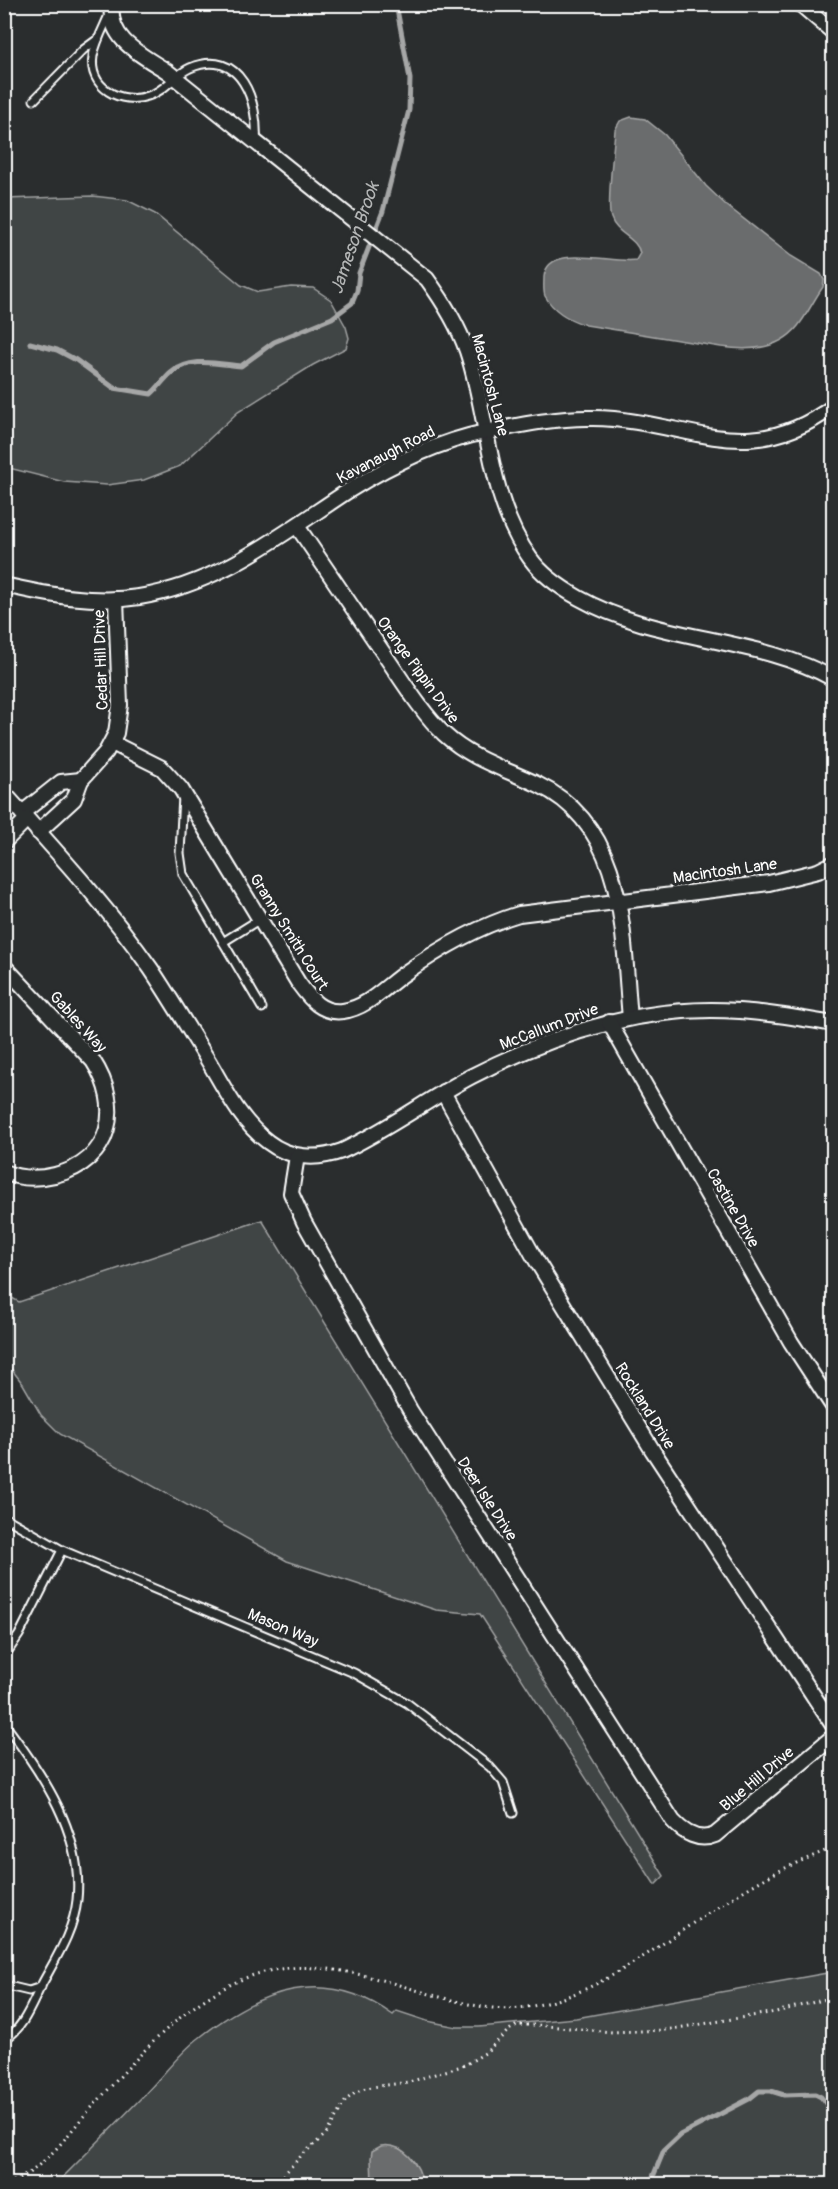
<svg xmlns="http://www.w3.org/2000/svg" width="838" height="2189" font-family="Pangolin,sans-serif">
  <style>
    .green { fill: #414445; stroke: #a0a2a2; stroke-width: 1.5 }
    .water { fill: #6a6c6d; stroke: #a6a7a7; stroke-width: 1.5 }
    .lines { fill: none; stroke-linecap: round; stroke-linejoin: round }
    .stream { stroke: #a6a7a7; stroke-width: 5 }
    .lane-casing { stroke: #fff; stroke-width: 11 }
    .street-casing { stroke: #fff; stroke-width: 18 }
    .path { stroke: #fff; stroke-width: 3; stroke-dasharray: 1.5 4.5; stroke-linecap: butt }
    .lane { stroke: #2a2d2e; stroke-width: 7 }
    .street { stroke: #2a2d2e; stroke-width: 14 }
    .labels { text-anchor: middle; dominant-baseline: central; stroke-width: 6; stroke-linejoin: round; paint-order: stroke }
    .street-label { font-size: 16px; fill: #fff; stroke: #2a2d2e }
    .water-label { font-size: 18px; font-style: italic; fill: #b4b6b6; stroke: #2a2d2e }
  </style>
  <rect width="100%" height="100%" fill="#2a2d2e"/>
  <filter id="ink" filterUnits="userSpaceOnUse"><feTurbulence type="fractalNoise" baseFrequency=".0167" numOctaves="2"/><feDisplacementMap in="SourceGraphic" scale="12" xChannelSelector="R" yChannelSelector="G"/><feConvolveMatrix kernelMatrix="1 2 1 2 8 2 1 2 1" color-interpolation-filters="sRGB"/></filter>
  <g filter="url(#ink)">
    <g class="green">
      <polygon points="93,196 127,200 155,214 241,285 258,292 291,287 313,288 331,300 346,327 349,338 346,348 313,365 238,412 180,466 144,480 107,485 64,482 5,467 5,199"/>
      <polygon points="262,1220 664,1876 655,1885 480,1614 436,1610 287,1561 60,1434 41,1415 23,1384 5,1361 5,1294 19,1302"/>
      <path d="M833 1972V2184H56C86 2154 116 2124 145 2094 163 2076 179 2053 199 2038 259 1990 325 1965 393 2015L397 2011 427 2021 457 2027H479L576 2018Z"/>
    </g>
    <g class="water">
      <path d="M631 117 645 119 665 135 706 186 726 205 791 256 821 274 824 280 823 287C815 298 809 311 801 322 782 350 751 351 721 347L586 325C569 320 554 312 545 296 543 290 544 283 544 277 547 242 612 264 636 260L640 253C637 238 616 234 611 218 606 205 614 147 615 130L620 121Z"/>
      <path d="M381 2146C403 2142 421 2165 422 2184H372L371 2158 372 2151Z"/>
    </g>
    <g class="lines">
      <g class="stream">
        <path d="M30 343 57 350 76 360 114 388 151 394C158 388 164 379 171 373 191 356 218 364 241 366L274 342 332 318 352 303 357 291 359 273 383 211 409 110 410 79 396 4"/>
        <polyline points="650,2184 664,2150 680,2135 749,2099 759,2091 771,2091 784,2095 815,2094 821,2097 834,2114"/>
      </g>
      <g class="lane-casing">
        <g id="lane">
          <path d="M110 13C104 27 96 41 93 56 88 88 121 105 148 96 165 91 174 75 190 68 241 47 259 102 256 143"/>
          <polyline points="34,100 83,50 98,39"/>
          <polyline points="183,796 180,853 183,874 262,1008"/>
          <polyline points="223,942 260,919"/>
          <polyline points="4,1517 62,1550 354,1673 407,1703 490,1767 503,1782 513,1813"/>
          <polyline points="4,1657 19,1635 62,1550"/>
          <path d="M4 1723C42 1773 84 1834 77 1900 74 1930 56 1958 42 1984 33 2001 23 2031 4 2039"/>
          <polyline points="4,1985 29,1991 41,1987"/>
        </g>
      </g>
      <g class="street-casing">
        <g id="street">
          <path d="M112 4C107 40 142 55 168 72L427 279C443 301 458 325 467 351 489 417 488 500 530 558 542 575 561 588 579 598 657 642 756 636 834 679"/>
          <polyline points="800,4 834,33"/>
          <path d="M297 526C326 569 355 611 384 654 402 680 422 713 444 734 472 760 506 769 539 785 628 828 622 935 630 1018"/>
          <path d="M4 585C48 595 95 604 139 597 220 584 282 534 348 491 390 465 437 442 485 432 520 425 558 417 593 418 687 419 745 472 834 406"/>
          <path d="M112 743 162 768 181 789 299 984C310 999 322 1014 343 1011 367 1008 386 986 405 973 439 949 479 926 519 914L769 883 818 871 834 863"/>
          <path d="M4 793C55 850 107 906 151 969 171 999 190 1031 209 1062 226 1091 241 1122 268 1142 290 1159 317 1160 342 1151 387 1130 428 1099 472 1076 546 1038 627 1010 711 1010 752 1010 793 1017 834 1024"/>
          <polyline points="22,813 61,782 81,780"/>
          <polyline points="38,832 74,799 81,780 106,752 116,733 120,705 116,599"/>
          <polyline points="4,842 27,819"/>
          <path d="M4 966 93 1061C123 1107 112 1161 55 1175 38 1179 20 1179 4 1172"/>
          <polyline points="609,1022 791,1342 834,1408"/>
          <polyline points="443,1092 533,1255 653,1451 834,1727"/>
          <path d="M297 1156 291 1193 304 1222 410 1410 673 1821C684 1833 699 1842 715 1835L834 1736"/>
        </g>
      </g>
      <g class="path">
        <path d="M8 2184C19 2179 31 2173 40 2164 56 2151 69 2134 82 2118 131 2066 179 2003 248 1977 312 1953 379 1980 440 1997 467 2004 492 2011 520 2008 592 1999 648 1952 707 1914 730 1899 755 1883 781 1870 798 1862 816 1855 834 1847"/>
        <polyline points="275,2184 302,2155 326,2134 346,2100 355,2093 365,2088 409,2082 465,2065 485,2053 509,2030 517,2025 537,2025 612,2032 665,2030 776,2012 834,1997"/>
      </g>
      <use href="#lane" class="lane"/>
      <use href="#street" class="street"/>
    </g>
  </g>
  <g class="labels">
    <g class="street-label">
      <text transform="translate(490 385) rotate(75)">Macintosh Lane</text>
      <text transform="translate(386 455) rotate(-27)">Kavanaugh Road</text>
      <text transform="translate(101 660) rotate(-92)">Cedar Hill Drive</text>
      <text transform="translate(418 670) rotate(54)">Orange Pippin Drive</text>
      <text transform="translate(725 871) rotate(-8)">Macintosh Lane</text>
      <text transform="translate(289 932) rotate(58)">Granny Smith Court</text>
      <text transform="translate(78 1022) rotate(48)">Gables Way</text>
      <text transform="translate(549 1027) rotate(-21)">McCallum Drive</text>
      <text transform="translate(733 1208) rotate(60)">Castine Drive</text>
      <text transform="translate(645 1406) rotate(58)">Rockland Drive</text>
      <text transform="translate(487 1499) rotate(57)">Deer Isle Drive</text>
      <text transform="translate(283 1628) rotate(23)">Mason Way</text>
      <text transform="translate(757 1779) rotate(-40)">Blue Hill Drive</text>
    </g>
    <g class="water-label">
      <text transform="translate(355 238) rotate(-71)">Jameson Brook</text>
    </g>
  </g>
  <rect width="838" height="2189" fill="none" stroke="#2a2d2e" stroke-width="24"/>
  <rect x="12" y="12" width="814" height="2165" fill="none" stroke="#fff" stroke-width="2" filter="url(#ink)"/>
</svg>
